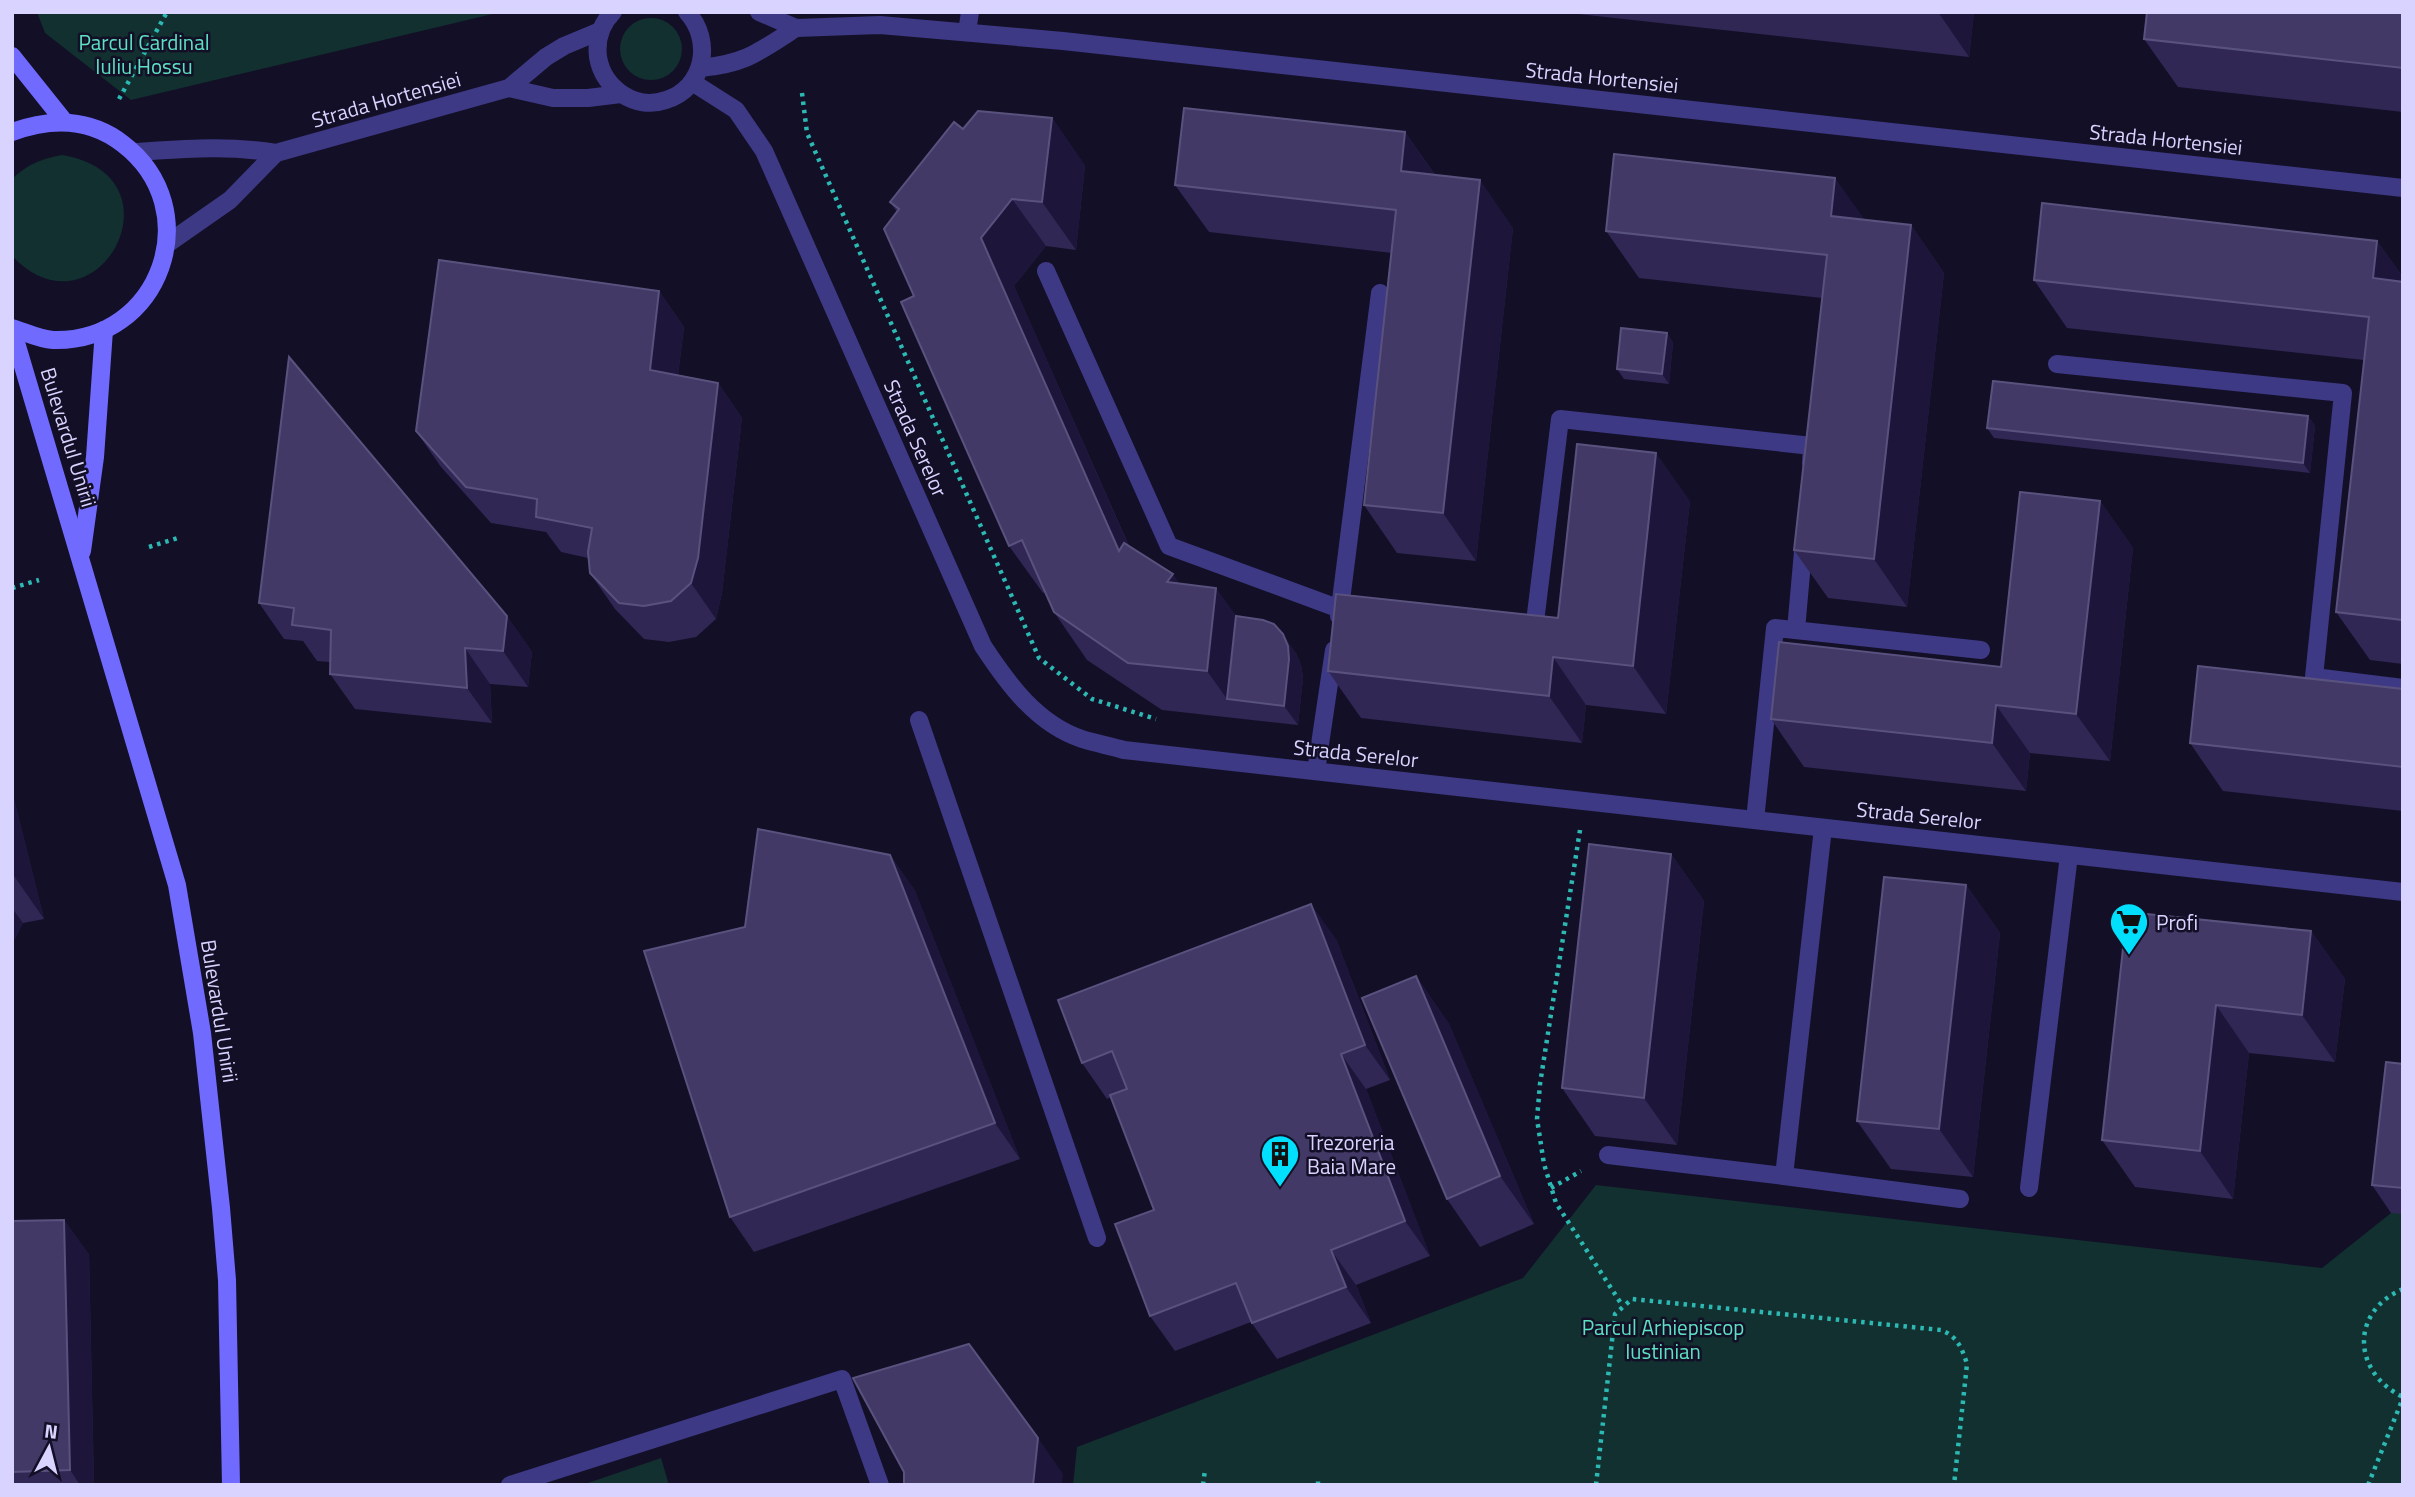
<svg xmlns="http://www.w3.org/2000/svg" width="2415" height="1497" font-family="'Titillium Web',sans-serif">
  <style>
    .green { fill: #11302f }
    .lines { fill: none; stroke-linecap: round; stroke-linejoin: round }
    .path { stroke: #2db9b3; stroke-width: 4.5; stroke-dasharray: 3.5 5; stroke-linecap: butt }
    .service { stroke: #3d3985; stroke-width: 18 }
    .minor { stroke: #3d3985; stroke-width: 18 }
    .secondary { stroke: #716aff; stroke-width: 18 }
    .wall { fill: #312754 }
    .shaded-wall { fill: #1d163a }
    .building { fill: #433966; stroke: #5a527e; stroke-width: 2 }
    .labels { text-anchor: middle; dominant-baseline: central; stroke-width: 5; stroke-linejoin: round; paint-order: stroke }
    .park-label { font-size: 21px; fill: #5de1c3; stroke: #130f26 }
    .street-label { font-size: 21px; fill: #d9d3ff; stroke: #130f26 }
    .poi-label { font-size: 21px; fill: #d9d3ff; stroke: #130f26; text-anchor: start }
  </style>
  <rect width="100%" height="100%" fill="#130f26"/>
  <g class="green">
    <polygon points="37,12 501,12 131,100 45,33"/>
    <circle cx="651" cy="49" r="31"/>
    <path d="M62 155C188 176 96 344 12 256V179C28 164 41 159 62 155Z"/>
    <polygon points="2403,1116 2403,1485 1073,1485 1077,1447 1523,1278 1596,1185 2322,1268 2391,1213"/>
    <polygon points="661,1458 669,1485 582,1485"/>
  </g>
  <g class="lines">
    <g class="path">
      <polyline points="802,93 807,133 1039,658 1092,699 1156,719"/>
      <polyline points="119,99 167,12"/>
      <polyline points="149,547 181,537"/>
      <polyline points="12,588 39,580"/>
      <polyline points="1580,830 1540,1084 1537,1119 1544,1164 1556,1203 1622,1305"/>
      <polyline points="1551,1188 1581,1171"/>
      <path d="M2403 1289C2349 1312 2353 1373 2403 1397"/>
      <polyline points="1203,1485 1205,1470"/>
      <polyline points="1318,1485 1318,1480"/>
      <path d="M1596 1485 1615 1314 1632 1299 1941 1330C1957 1336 1962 1348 1967 1364L1954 1485"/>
      <polyline points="2368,1485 2403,1398"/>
    </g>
    <g class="service">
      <polyline points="1046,271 1169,546 1340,609 1356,611"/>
      <polyline points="2057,364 2343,393 2314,677 2403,688"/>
      <polyline points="1339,616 1380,293"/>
      <polyline points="1527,629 1534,630 1560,419 1812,446 1811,463"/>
      <polyline points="1796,630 1804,540"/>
      <polyline points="919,720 1097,1238"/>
      <polyline points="1316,771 1334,650"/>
      <polyline points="1755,820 1775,628 1981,650"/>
      <polyline points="1823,828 1784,1176 1960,1199"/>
      <polyline points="1608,1155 1784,1176"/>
      <polyline points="2029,1188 2069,855"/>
      <polyline points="510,1485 842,1379 880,1485"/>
    </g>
    <g class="minor">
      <path d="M613 12C601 24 596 40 598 57 603 88 635 111 666 100 705 88 713 40 687 12"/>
      <polyline points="759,12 796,28 880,25 1063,41 2403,188"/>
      <polyline points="967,32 970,12"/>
      <path d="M700 68C745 64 759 52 796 28"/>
      <path d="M692 82 736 110 764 151 983 646C1008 684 1037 724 1082 739 1095 743 1110 746 1124 750L2403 892"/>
      <polyline points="509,88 553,98 588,98 621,94"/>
      <path d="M135 152C183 149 228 145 276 153L509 88 546 57 564 46 600 31"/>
      <polyline points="167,244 230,200 276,153"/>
    </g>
    <g class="secondary">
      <polyline points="12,56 64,121"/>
      <path d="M12 132C50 118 90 118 123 144 208 209 161 343 53 340 39 339 25 332 12 328"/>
      <polyline points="12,329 177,885 202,1033 221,1208 227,1280 231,1485"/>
      <polyline points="82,551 95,457 104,330"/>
    </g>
  </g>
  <g class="wall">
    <polygon points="1560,12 1974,12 1969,57"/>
    <polygon points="2403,12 2403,112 2178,87 2144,39"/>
    <polygon points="1052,118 1085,166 1076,250 1046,246 1014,286 1129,546 1173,574 1179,584 1236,616 1296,653 1301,665 1303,678 1298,725 1162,710 1087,660 1054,612 1045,592 1043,593 1009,546 914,296 897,212 890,202 963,129"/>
    <polygon points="1405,132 1435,175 1513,228 1476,561 1397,553 1364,505 1392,253 1209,232 1175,185"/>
    <polygon points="1865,220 1911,225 1944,273 1907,607 1828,598 1794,550 1822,298 1639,278 1606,231"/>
    <polygon points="2377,241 2403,277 2403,664 2370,660 2336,612 2364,360 2067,328 2034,280"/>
    <polygon points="659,291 684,327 678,375 718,383 742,418 722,593 716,619 696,637 669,642 644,639 615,609 590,573 588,558 561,552 546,532 491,523 441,467 416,431"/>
    <polygon points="1667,333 1673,343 1669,384 1624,379 1617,369"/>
    <polygon points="2308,416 2315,426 2310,473 1994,438 1987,428"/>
    <polygon points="1690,501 1666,714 1586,705 1582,743 1361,718 1328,671 1558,618"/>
    <polygon points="2100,501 2133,548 2110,761 2030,753 2026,791 1804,767 1771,719 2001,667"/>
    <polygon points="259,603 507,616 532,652 528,687 490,684 492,723 355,709 330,674 330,662 317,661 303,641 284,639"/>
    <polygon points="2403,689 2403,811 2223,791 2190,743"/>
    <polygon points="12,791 44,919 23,923 12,944"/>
    <polygon points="1671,854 1704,901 1677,1145 1595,1136 1562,1088"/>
    <polygon points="890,855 915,891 1020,1159 754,1252 730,1217 745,927"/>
    <polygon points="1966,885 2000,933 1973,1177 1891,1169 1857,1121"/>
    <polygon points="2127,912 2311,931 2345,979 2335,1062 2249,1053 2233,1199 2135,1187 2102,1140"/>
    <polygon points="1336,939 1390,1080 1366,1089 1430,1256 1356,1285 1371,1323 1277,1359 1251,1322 1175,1351 1150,1316 1154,1210 1111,1097 1107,1099 1082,1063"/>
    <polygon points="1416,976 1449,1024 1534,1224 1480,1247 1447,1199"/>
    <polygon points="2403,1064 2403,1214 2391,1213 2372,1185"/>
    <polygon points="64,1220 89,1255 94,1485 12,1485 12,1221"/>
  </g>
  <g class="shaded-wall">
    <polygon points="1938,12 1974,12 1969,57"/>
    <polygon points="1052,118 1085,166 1076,250 1042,202"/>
    <polygon points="1405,132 1438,180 1401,171"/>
    <polygon points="1835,178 1869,226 1831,216"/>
    <polygon points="1480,180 1513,228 1476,561 1443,513"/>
    <polygon points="1012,199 1046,246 1014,286 1152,599 1119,551 981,238"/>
    <polygon points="1911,225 1944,273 1907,607 1874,559"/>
    <polygon points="2377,241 2403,277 2403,321 2373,278"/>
    <polygon points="659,291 684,327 674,405 650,370"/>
    <polygon points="1667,333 1673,343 1669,384 1662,374"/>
    <polygon points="718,383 742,418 722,593 716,619 691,583"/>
    <polygon points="2308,416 2315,426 2310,473 2303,463"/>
    <polygon points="1656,453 1690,501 1666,714 1633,666"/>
    <polygon points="2100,501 2133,548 2110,761 2076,714"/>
    <polygon points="1173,574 1206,622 1167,582"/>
    <polygon points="1216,588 1250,635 1227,699 1207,671"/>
    <polygon points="507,616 532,652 528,687 503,651"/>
    <polygon points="1283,634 1296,653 1301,665 1303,678 1298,725 1284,706"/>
    <polygon points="465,648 490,684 492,723 467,688"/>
    <polygon points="1553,657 1586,705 1582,743 1549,696"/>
    <polygon points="1996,705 2030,753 2026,791 1992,743"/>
    <polygon points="12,791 44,919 12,873"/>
    <polygon points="1671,854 1704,901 1677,1145 1644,1098"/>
    <polygon points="890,855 915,891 1020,1159 995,1123"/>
    <polygon points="1966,885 2000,933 1973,1177 1939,1129"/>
    <polygon points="1311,904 1336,939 1390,1080 1365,1045"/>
    <polygon points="12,908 23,923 12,944"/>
    <polygon points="2311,931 2345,979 2335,1062 2302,1015"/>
    <polygon points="1416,976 1449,1024 1534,1224 1500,1176"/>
    <polygon points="2216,1005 2249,1053 2233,1199 2200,1151"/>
    <polygon points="1341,1054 1366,1089 1430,1256 1405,1221"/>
    <polygon points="64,1220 89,1255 94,1485 80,1485 70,1470"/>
    <polygon points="1331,1250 1356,1285 1371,1323 1346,1287"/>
    <polygon points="1038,1438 1063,1474 1062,1485 1033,1485"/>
  </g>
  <g class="building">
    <polygon points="2147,12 2403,12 2403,68 2144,39"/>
    <polygon points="1184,108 1405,132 1401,171 1480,180 1443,513 1364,505 1396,210 1175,185"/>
    <polygon points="978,111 1052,118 1042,202 1012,199 981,238 1119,551 1124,543 1173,574 1167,582 1216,588 1207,671 1128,663 1054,612 1022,540 1009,546 901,302 914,296 884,229 899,209 890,202 954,122 963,129"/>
    <polygon points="1614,154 1835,178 1831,216 1911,225 1874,559 1794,550 1827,255 1606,231"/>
    <polygon points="2042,203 2377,241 2373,278 2403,282 2403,620 2336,612 2369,317 2034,280"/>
    <polygon points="439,260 659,291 650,370 718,383 698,558 691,583 671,601 644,606 619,603 590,573 588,552 592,528 536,517 537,499 466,487 416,431"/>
    <polygon points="1621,328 1667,333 1662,374 1617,369"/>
    <polygon points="289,357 507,616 503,651 465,648 467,688 330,674 331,630 292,625 294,608 259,603"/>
    <polygon points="1993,381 2308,416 2303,463 1987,428"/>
    <polygon points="1577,444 1656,453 1633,666 1553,657 1549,696 1328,671 1336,594 1558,618"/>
    <polygon points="2020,492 2100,501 2076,714 1996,705 1992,743 1771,719 1779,642 2001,667"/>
    <polygon points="1236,616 1263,620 1274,624 1283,634 1288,646 1289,659 1284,706 1227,699"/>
    <polygon points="2198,666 2403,689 2403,767 2190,743"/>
    <polygon points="758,829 890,855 995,1123 730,1217 644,951 745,927"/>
    <polygon points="1589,844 1671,854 1644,1098 1562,1088"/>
    <polygon points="1884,877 1966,885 1939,1129 1857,1121"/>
    <polygon points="1311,904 1365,1045 1341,1054 1405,1221 1331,1250 1346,1287 1252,1323 1236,1283 1150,1316 1115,1224 1154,1210 1110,1095 1127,1089 1112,1051 1082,1063 1058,1000"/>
    <polygon points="2127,912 2311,931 2302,1015 2216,1005 2200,1151 2102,1140"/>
    <polygon points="1416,976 1500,1176 1447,1199 1362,998"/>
    <polygon points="2386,1062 2403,1064 2403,1188 2372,1185"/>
    <polygon points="64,1220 70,1470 12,1472 12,1221"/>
    <polygon points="969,1344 1038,1438 1033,1485 904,1485 904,1472 853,1378"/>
  </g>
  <defs>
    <g id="supermarket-pin" transform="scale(2.0125)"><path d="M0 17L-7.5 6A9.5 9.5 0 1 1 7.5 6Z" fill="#00e0fe" stroke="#130f26"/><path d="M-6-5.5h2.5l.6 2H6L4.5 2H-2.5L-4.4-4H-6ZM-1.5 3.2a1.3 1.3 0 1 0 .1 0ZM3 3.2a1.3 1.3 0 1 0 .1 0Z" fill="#111"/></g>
    <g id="building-pin" transform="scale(2.0125)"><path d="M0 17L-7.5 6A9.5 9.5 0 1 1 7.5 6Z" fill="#00e0fe" stroke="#130f26"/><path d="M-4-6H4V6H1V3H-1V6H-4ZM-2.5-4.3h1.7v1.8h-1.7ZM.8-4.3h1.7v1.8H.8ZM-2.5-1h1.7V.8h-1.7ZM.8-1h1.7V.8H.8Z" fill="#111"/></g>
  </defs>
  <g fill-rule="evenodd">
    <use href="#supermarket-pin" x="2129" y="922"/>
    <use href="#building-pin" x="1280" y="1154"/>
  </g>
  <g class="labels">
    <g class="park-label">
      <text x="144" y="42">Parcul Cardinal<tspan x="144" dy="24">Iuliu Hossu</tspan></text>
      <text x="1663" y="1327">Parcul Arhiepiscop<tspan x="1663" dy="24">Iustinian</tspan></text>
    </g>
    <g class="street-label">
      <text transform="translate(1602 77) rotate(6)">Strada Hortensiei</text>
      <text transform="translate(386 99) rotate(-16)">Strada Hortensiei</text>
      <text transform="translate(2166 139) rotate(6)">Strada Hortensiei</text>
      <text transform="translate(69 437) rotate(73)">Bulevardul Unirii</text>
      <text transform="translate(916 438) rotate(66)">Strada Serelor</text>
      <text transform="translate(1356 753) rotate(6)">Strada Serelor</text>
      <text transform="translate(1919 815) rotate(6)">Strada Serelor</text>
      <text transform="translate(220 1011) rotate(81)">Bulevardul Unirii</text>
    </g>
    <g class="poi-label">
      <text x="2156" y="922">Profi</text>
      <text x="1307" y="1142">Trezoreria<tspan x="1307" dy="24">Baia Mare</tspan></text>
    </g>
  </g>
  <rect width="2415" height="1497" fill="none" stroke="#d9d3ff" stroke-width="28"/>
  <g transform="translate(49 1448) rotate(7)" stroke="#130f26" stroke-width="5" paint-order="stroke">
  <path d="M0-5L12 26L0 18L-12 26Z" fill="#d9d3ff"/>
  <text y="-10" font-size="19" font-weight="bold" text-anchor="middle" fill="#d9d3ff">N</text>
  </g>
</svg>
